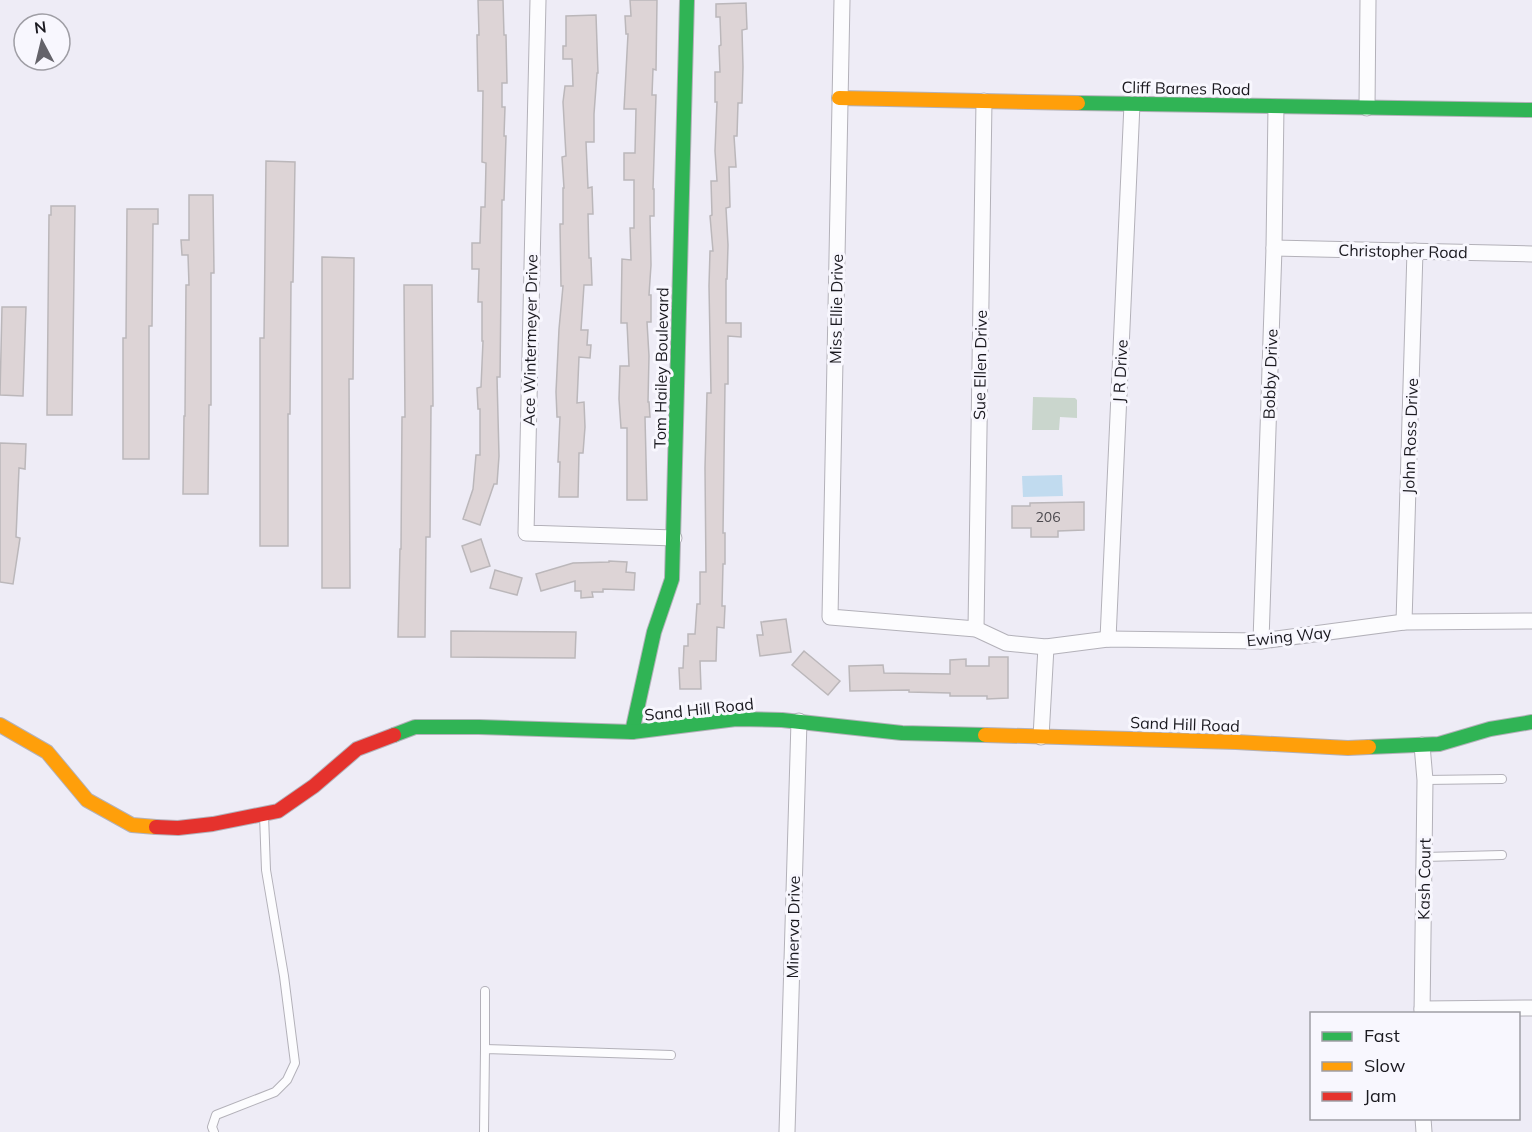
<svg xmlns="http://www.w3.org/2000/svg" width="1532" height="1132" font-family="Mulish,sans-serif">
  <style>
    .green { fill: #cad6cd }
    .water { fill: #c1dbef }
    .building { fill: #ddd4d6; stroke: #bbb7ba; stroke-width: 1.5 }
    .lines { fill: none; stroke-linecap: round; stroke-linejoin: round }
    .lane-casing { stroke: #b3b1b9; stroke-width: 10 }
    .street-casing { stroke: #b3b1b9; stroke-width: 17 }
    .fast-casing { stroke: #b3b1b9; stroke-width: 16 }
    .slow-casing { stroke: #b3b1b9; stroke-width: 16 }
    .jam-casing { stroke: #b3b1b9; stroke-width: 16 }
    .lane { stroke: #fcfcfe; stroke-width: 8 }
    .street { stroke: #fcfcfe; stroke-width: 15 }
    .fast { stroke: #30b455; stroke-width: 14 }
    .slow { stroke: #ff9f0a; stroke-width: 14 }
    .jam { stroke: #e5322d; stroke-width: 14 }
    .labels { text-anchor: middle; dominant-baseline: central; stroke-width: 6; stroke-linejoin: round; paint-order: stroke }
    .number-label { font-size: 14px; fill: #4b484d }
    .street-label { font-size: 16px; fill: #1a191f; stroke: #f8f7fe }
  </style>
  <rect width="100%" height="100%" fill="#eeecf6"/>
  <polygon class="green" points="1033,397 1075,398 1077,400 1077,418 1060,417 1059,430 1032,430"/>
  <polygon class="water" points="1062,475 1063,496 1023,497 1022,476"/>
  <g class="building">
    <polygon points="478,0 503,0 504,35 506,35 507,83 502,83 502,107 505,107 504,136 506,136 504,200 502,200 500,377 497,377 499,456 497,484 494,484 480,525 463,519 473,489 476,455 480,455 480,409 478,409 477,388 481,387 483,341 482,341 482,302 478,302 479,269 472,269 472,243 480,243 481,207 485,207 486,163 482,162 483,91 478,91 477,35 479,35"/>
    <polygon points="630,0 657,0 656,70 653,69 652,95 656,95 653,189 654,189 654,216 650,216 651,265 649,295 651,295 651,322 647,322 649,356 648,402 649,402 650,417 645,417 647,500 627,500 627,428 621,428 619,399 620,366 629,366 627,323 621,323 622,259 631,260 630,228 634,228 634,180 624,180 624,153 635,153 636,109 624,109 628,34 626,34 625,16 631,16"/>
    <polygon points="746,3 747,29 742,30 743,67 742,103 738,103 737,136 734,136 736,167 729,167 730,207 726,208 728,245 727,279 726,279 726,323 741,323 741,337 728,336 728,384 725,384 723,533 725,533 725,564 723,564 722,606 725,606 724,628 717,627 716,661 700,661 701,689 680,689 679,668 683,668 684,646 688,646 688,634 695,634 697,604 700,604 700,572 706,572 705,468 707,393 711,393 709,286 710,251 713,251 710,216 712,215 711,181 717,181 715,151 717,102 715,102 715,72 720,72 719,46 721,45 720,17 716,17 716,4"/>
    <polygon points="596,15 598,73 597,73 594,114 594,142 586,142 588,188 592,187 593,214 588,214 589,258 591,258 592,285 584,285 581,330 588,330 587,345 591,345 590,358 579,357 577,403 584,402 585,427 583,453 579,453 578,497 559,497 560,462 558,462 560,417 557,417 556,392 559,329 563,286 561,286 560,224 563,224 563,188 564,188 562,157 566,156 563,102 565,86 573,86 572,59 563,59 563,46 566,46 566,16"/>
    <polygon points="266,161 295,162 293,282 291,282 290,414 288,414 288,546 260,546 260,338 264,338"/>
    <polygon points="189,195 213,195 214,273 211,273 211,405 209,405 208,494 183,494 184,416 185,416 186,285 189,285 188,255 182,255 181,240 189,240"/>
    <polygon points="51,206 75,206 72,415 47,415 49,215 51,215"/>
    <polygon points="127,209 158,209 158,224 153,224 152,326 149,326 149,459 123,459 123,338 126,338"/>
    <polygon points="322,257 354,258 353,379 349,379 350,588 322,588"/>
    <polygon points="404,285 432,285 433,406 431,406 430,537 426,537 425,637 398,637 400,549 401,549 402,417 405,417"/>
    <polygon points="2,307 26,307 23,396 0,395"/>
    <polygon points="0,443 26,444 25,469 19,468 16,537 20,538 13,584 0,582"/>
    <polygon points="1084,502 1084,530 1058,531 1058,537 1031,537 1031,528 1012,528 1012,506 1030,506 1030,503"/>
    <polygon points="481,539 490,566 471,572 462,546"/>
    <polygon points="609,561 627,562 626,572 635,573 634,590 603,589 603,592 592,592 593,597 581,598 581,591 575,591 575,581 541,591 536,574 573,563 609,562"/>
    <polygon points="495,570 522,578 517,595 490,588"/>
    <polygon points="786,619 791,652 760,656 757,635 763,635 761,622"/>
    <polygon points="451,631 576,632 575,658 451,657"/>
    <polygon points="804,651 840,681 828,695 792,665"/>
    <polygon points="989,657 1008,657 1008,698 987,699 987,696 950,696 950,693 909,692 909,690 850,691 849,666 883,665 884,673 950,674 950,660 966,659 966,666 989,666"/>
  </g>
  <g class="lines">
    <g class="lane-casing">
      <g id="lane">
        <polyline points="1425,780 1502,779"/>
        <polyline points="1424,857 1502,855"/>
        <polyline points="485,1049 485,991"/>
        <polyline points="214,1132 212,1127 216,1115 275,1092 287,1080 295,1063 284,976 266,870 264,815"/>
        <polyline points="484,1132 485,1049 671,1055"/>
      </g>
    </g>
    <g class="street-casing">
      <g id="street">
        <polyline points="538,0 526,533 674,538"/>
        <polyline points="842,0 830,617 976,629 1006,643 1046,647 1108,639 1261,641 1404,622 1532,621"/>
        <polyline points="1367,108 1368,0"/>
        <polyline points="1274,248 1532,254"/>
        <polyline points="1404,622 1415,251"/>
        <polyline points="976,629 984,101"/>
        <polyline points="1108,639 1132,104"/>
        <polyline points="1261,641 1274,248 1276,107"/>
        <polyline points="1041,737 1046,647"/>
        <polyline points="1422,745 1425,780 1422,1014"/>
        <polyline points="1422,1009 1532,1008"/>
        <polyline points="1423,1118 1424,1132"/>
        <polyline points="787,1132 799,721"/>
      </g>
    </g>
    <g class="fast-casing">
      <g id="fast">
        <polyline points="1078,103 1532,110"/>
        <polyline points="632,732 654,632 672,579 687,0"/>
        <polyline points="394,735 415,727 479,727 632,732 736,719 782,720 902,733 985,735"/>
        <polyline points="1369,747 1439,744 1490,729 1532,722"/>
      </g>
    </g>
    <g class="slow-casing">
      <g id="slow">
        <polyline points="839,98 1078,103"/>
        <polyline points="0,725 47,752 87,800 132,825 156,827"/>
        <polyline points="985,735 1236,742 1348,748 1369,747"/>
      </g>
    </g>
    <g class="jam-casing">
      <polyline id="jam" points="156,827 178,828 213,824 278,811 314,786 357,749 394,735"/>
    </g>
    <use href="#lane" class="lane"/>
    <use href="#street" class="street"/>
    <use href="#fast" class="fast"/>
    <use href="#slow" class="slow"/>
    <use href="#jam" class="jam"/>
  </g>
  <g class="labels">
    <g class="number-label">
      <text x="1048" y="517">206</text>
    </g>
    <g class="street-label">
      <text transform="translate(1186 88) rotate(1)">Cliff Barnes Road</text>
      <text transform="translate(1403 251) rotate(1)">Christopher Road</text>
      <text transform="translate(836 309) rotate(-89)">Miss Ellie Drive</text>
      <text transform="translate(530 340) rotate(-89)">Ace Wintermeyer Drive</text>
      <text transform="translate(980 365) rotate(-89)">Sue Ellen Drive</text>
      <text transform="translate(661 368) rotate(-89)">Tom Hailey Boulevard</text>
      <text transform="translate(1120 371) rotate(-87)">J R Drive</text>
      <text transform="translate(1270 374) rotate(-88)">Bobby Drive</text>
      <text transform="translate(1410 436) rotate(-88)">John Ross Drive</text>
      <text transform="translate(1289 636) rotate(-6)">Ewing Way</text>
      <text transform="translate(699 709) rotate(-6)">Sand Hill Road</text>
      <text transform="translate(1185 724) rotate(2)">Sand Hill Road</text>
      <text transform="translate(1424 879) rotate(-89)">Kash Court</text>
      <text transform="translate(793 927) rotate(-89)">Minerva Drive</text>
    </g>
  </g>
  <rect x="1310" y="1012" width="210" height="108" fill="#f8f7fe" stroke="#9f9ea5" stroke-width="1.5"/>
  <rect x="1322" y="1032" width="30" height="9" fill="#30b455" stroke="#9f9ea5" stroke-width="1.5"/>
  <text x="1364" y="1042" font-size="18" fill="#1a191f">Fast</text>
  <rect x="1322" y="1062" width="30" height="9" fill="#ff9f0a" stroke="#9f9ea5" stroke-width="1.5"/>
  <text x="1364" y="1072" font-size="18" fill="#1a191f">Slow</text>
  <rect x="1322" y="1092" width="30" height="9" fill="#e5322d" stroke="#9f9ea5" stroke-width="1.5"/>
  <text x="1364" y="1102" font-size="18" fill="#1a191f">Jam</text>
  <g transform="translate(42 42) rotate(353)"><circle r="28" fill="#f8f7fe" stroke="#9f9ea5" stroke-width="1.5"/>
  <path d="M0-4.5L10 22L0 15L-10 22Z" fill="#64636a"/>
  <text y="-9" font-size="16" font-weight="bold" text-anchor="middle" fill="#1a191f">N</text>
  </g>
</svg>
